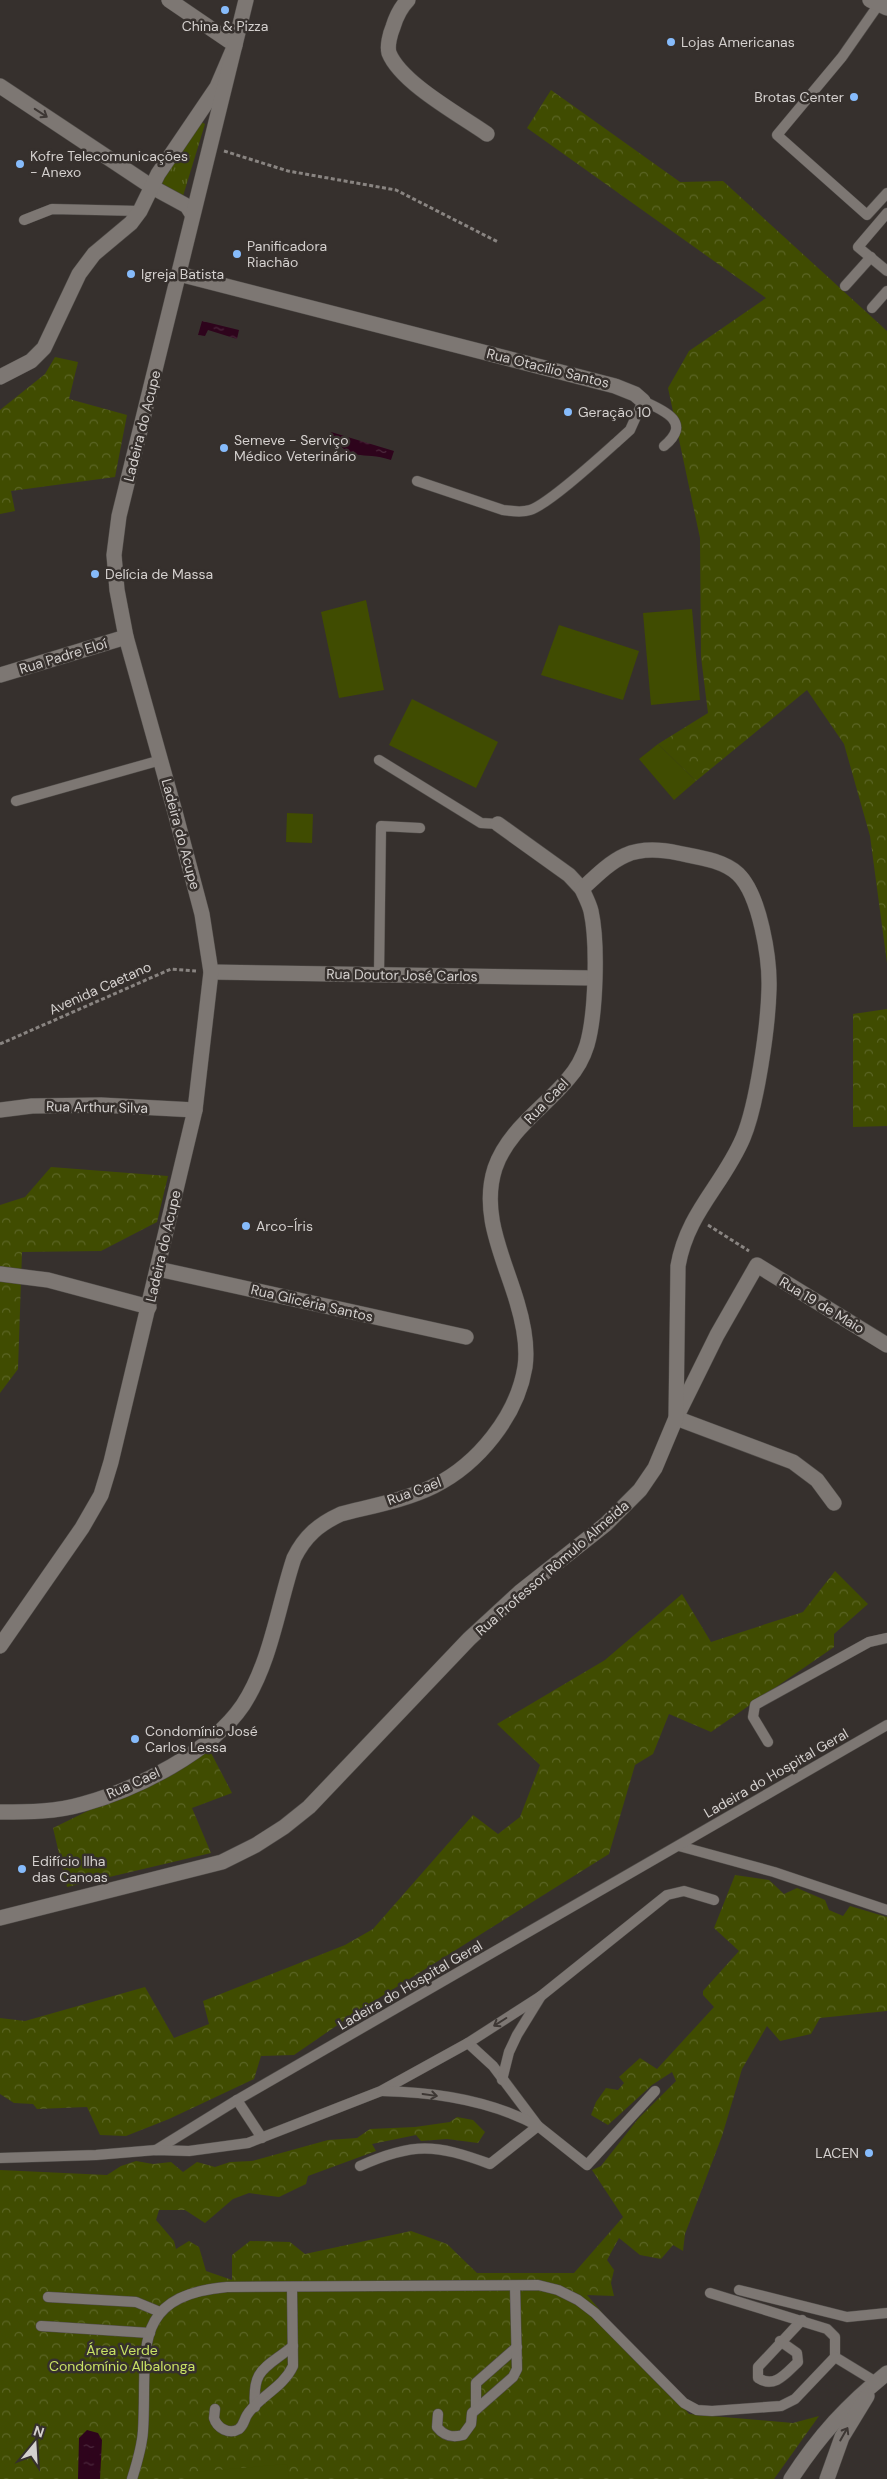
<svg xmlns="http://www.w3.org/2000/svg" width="887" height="2479" font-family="'DM Sans',sans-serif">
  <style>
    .grass { fill: url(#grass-tufts) }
    .forest { fill: url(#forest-crowns) }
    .garden { fill: #404c01 }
    .water { fill: url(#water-ripples) }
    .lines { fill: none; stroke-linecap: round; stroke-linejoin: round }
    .lane-casing { stroke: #504c49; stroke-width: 11 }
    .street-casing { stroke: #504c49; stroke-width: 16 }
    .secondary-casing { stroke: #504c49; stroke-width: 16 }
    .path { stroke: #898481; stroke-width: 3; stroke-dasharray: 4 2.5; stroke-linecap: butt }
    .lane { stroke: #7d7773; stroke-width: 10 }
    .street { stroke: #7d7773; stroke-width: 15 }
    .secondary { stroke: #7d7773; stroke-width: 15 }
    .oneway { stroke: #3d3734 }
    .poi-dot { fill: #86bbfb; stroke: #36302d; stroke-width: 2 }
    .labels { text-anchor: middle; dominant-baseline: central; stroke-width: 5; stroke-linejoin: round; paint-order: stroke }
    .poi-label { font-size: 14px; fill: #d4d0ce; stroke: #36302d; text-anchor: start }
    .street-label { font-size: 14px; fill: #d4d0ce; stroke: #36302d }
    .park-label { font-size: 14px; fill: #c9e265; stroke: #36302d }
  </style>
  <defs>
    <pattern id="grass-tufts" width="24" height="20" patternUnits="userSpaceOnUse" patternTransform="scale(1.25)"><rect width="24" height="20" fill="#404c01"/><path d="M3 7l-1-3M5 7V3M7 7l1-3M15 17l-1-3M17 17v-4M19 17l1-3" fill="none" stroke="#5b6525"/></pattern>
    <pattern id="forest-crowns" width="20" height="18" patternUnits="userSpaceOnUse" patternTransform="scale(1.25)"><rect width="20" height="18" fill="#404c01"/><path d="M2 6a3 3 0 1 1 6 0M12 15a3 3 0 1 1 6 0" fill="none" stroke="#5b6525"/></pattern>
    <pattern id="water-ripples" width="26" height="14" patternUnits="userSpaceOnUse" patternTransform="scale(1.25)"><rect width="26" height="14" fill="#2e041c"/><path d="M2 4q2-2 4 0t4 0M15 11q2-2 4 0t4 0" fill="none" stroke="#4b283c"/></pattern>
  </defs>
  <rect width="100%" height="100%" fill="#36302d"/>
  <polygon class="grass" points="200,121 205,124 183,196 161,183"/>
  <g class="forest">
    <polygon points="551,90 680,182 723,181 887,331 887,963 870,836 844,744 807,690 696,781 658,744 708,713 701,657 700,538 668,388 689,351 766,298 527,128"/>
    <polygon points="55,357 78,362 69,399 127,415 115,477 11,491 15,511 0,514 0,410 45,374"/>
    <polygon points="887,1009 887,1126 853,1127 853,1014"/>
    <polygon points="51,1167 168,1176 157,1222 101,1251 22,1252 18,1369 0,1393 0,1205 25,1197"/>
    <polygon points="835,1571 868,1604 834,1634 834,1647 711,1732 669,1714 653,1754 635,1765 609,1854 355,2013 294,2055 261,2056 254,2079 169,2119 126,2136 100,2135 87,2107 37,2109 33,2104 14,2103 0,2094 0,2018 25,2021 145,1987 174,2038 209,2024 203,2001 345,1945 373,1929 473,1815 498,1834 520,1817 540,1765 497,1724 605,1660 682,1594 711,1642 803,1612"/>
    <polygon points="210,1751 232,1793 192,1808 211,1853 67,1887 53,1828"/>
    <polygon points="735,1875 769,1880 784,1894 797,1888 825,1900 829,1910 843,1916 850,1906 887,1917 887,2011 820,2018 811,2034 780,2041 767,2026 742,2069 722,2136 685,2234 683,2251 673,2245 661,2259 640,2255 619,2238 607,2260 614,2270 611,2283 614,2296 587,2295 689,2414 793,2423 819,2416 774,2479 0,2479 0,2170 107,2175 121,2166 136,2161 153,2164 171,2162 183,2172 197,2162 215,2167 230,2162 252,2161 328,2140 357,2138 370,2129 415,2127 450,2122 457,2117 473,2120 485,2132 478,2143 447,2139 421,2141 416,2135 372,2144 376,2151 308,2176 306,2184 279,2197 249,2193 233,2199 205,2223 185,2210 159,2210 156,2220 174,2241 176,2249 189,2241 199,2247 206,2271 232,2280 232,2255 250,2241 290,2242 305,2254 411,2231 447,2244 477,2273 574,2273 623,2217 592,2170 601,2166 638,2119 676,2081 672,2072 652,2085 608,2125 591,2115 596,2102 606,2088 618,2090 624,2083 619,2077 640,2058 657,2069 714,2007 703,1995 703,1991 739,1951 714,1928"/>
  </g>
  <g class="garden">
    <polygon points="366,600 384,690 339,698 321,612"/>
    <polygon points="692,609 700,700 651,705 643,613"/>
    <polygon points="559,625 639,651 623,700 541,675"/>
    <polygon points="412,699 498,742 476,788 389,745"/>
    <polygon points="658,744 696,781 674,800 639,759"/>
    <polygon points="287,813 313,814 312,843 286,842"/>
    <polygon points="287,2464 289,2479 193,2479 193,2472"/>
  </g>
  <g class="water">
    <polygon points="202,321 239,330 237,339 208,330 205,336 198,335"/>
    <path d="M331 432 394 451 391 460C362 450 349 465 331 432Z"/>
    <polygon points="87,2430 98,2433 102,2440 100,2479 78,2479 79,2438"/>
  </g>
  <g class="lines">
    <g class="lane-casing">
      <g id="lane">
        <polyline points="879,4 842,57 777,135 867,215 887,193"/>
        <polyline points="887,213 858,247 887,271"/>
        <polyline points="24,220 52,209 140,211"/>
        <polyline points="845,286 871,257"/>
        <polyline points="872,308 887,291"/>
        <path d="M417 481 503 510C512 511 521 513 530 510 549 504 601 456 619 440L630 430 643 401C666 411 692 423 664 446"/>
        <polyline points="379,760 481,823 498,824"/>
        <polyline points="16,801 161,760"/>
        <polyline points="379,975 381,826 420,828"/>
        <polyline points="768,1742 753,1717 755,1705 869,1642 887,1638"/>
        <polyline points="679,1846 774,1872 887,1910"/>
        <polyline points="468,2043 493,2066 538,2126 587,2165 655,2091"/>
        <polyline points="502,2080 509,2052 517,2035 541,1996 667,1895 684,1891 714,1900"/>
        <polyline points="237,2100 262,2138"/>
        <polyline points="156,2150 237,2100 887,1725"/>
        <polyline points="0,2158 96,2155 156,2150 189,2151 248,2143 381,2091 468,2043 541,1996"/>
        <path d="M360 2166C413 2142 436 2144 490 2164L538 2126C492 2101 434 2092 382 2091"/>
        <polyline points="739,2290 847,2317 887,2313"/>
        <polyline points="710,2293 827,2329 835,2337 835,2357"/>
        <polyline points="48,2297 136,2302 160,2312"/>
        <polyline points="41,2326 150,2333"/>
        <path d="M780 2341 797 2353 798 2362C786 2373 775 2389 758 2378V2367L802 2320"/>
        <path d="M255 2407C252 2368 265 2369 293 2346"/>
        <path d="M215 2409 214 2418C217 2428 229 2435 239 2429 244 2425 244 2420 247 2415 258 2397 283 2388 293 2366L292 2287"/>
        <polyline points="476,2409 476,2383 517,2347"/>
        <path d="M438 2414 437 2427C444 2436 452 2438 463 2435L471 2424 472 2413 513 2377 517 2369 515 2286"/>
        <path d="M132 2479C137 2463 142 2447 143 2431 148 2354 127 2296 227 2287L538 2285 558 2290 578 2300 595 2313 684 2403 697 2410 712 2411 781 2406 795 2399 835 2357 876 2382"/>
      </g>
    </g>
    <g class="street-casing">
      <g id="street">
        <path d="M408 0C401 7 396 17 393 27 390 34 387 46 389 53 401 83 460 115 487 134"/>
        <polyline points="0,86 152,187 187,206 192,214"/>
        <polyline points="179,274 615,386 635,394 643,401"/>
        <polyline points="0,377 31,361 44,348 79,274 94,254 131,223 140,211 158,174 217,87 235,45 169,0"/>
        <polyline points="0,675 126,637"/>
        <polyline points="498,824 569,875 582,889"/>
        <polyline points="211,972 594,978"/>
        <polyline points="0,1110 32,1106 101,1105 195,1110"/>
        <polyline points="158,1269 466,1337"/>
        <polyline points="0,1274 48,1280 149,1307"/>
        <polyline points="834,1503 817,1480 793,1462 676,1418 717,1335 757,1265 887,1345"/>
        <path d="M0 1812C28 1812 56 1812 83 1804 137 1789 211 1752 243 1705 271 1662 278 1606 294 1558 305 1536 319 1524 341 1514 372 1506 406 1500 434 1486 478 1464 517 1416 525 1367 528 1346 523 1322 517 1302 504 1258 480 1214 495 1168 508 1130 544 1108 568 1079 577 1069 583 1058 587 1045 596 1014 598 943 591 911 589 903 585 896 582 889 615 858 630 843 678 853 697 857 723 860 738 874 760 895 770 959 769 989 768 1027 757 1105 743 1138 723 1185 687 1213 678 1266L676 1418 655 1468 640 1490 606 1524 520 1592 469 1639 309 1807 284 1827 256 1845 222 1862 0 1918"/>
      </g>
    </g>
    <g class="secondary-casing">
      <g id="secondary">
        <polyline points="870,0 887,8"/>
        <polyline points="0,1646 82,1528 101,1495 111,1462 195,1110 211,972 202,914 175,812 126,637 117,590 114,555 119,516 246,0"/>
        <path d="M791 2479C819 2436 847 2405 887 2373"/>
        <polyline points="827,2479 842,2437 867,2396"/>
      </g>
    </g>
    <g class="path">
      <polyline points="224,151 288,171 396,190 498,242"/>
      <polyline points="0,1044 171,969 196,971"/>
      <polyline points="708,1225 749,1251"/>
    </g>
    <use href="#lane" class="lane"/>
    <use href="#street" class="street"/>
    <use href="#secondary" class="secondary"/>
  </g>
  <defs><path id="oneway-shaft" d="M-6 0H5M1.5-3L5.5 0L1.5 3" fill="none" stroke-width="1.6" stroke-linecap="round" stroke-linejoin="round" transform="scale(1.25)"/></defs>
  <g class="oneway">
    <use href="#oneway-shaft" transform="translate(41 113) rotate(33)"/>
    <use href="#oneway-shaft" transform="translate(500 2022) rotate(148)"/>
    <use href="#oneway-shaft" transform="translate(430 2095) rotate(8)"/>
    <use href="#oneway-shaft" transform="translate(844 2434) rotate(-60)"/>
  </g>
  <g class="poi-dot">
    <circle cx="225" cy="10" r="5"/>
    <circle cx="671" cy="42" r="5"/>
    <circle cx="854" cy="97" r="5"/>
    <circle cx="20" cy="164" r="5"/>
    <circle cx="237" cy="254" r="5"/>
    <circle cx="131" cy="274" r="5"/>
    <circle cx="568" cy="412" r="5"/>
    <circle cx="224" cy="448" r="5"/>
    <circle cx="95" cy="574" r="5"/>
    <circle cx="246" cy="1226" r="5"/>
    <circle cx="135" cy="1739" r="5"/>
    <circle cx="22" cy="1869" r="5"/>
    <circle cx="869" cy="2153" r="5"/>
  </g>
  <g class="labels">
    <g class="poi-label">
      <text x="225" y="26" text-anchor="middle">China &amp; Pizza</text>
      <text x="681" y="42">Lojas Americanas</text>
      <text x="844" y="97" text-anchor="end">Brotas Center</text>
      <text x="30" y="156">Kofre Telecomunicações<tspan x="30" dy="16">- Anexo</tspan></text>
      <text x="247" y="246">Panificadora<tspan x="247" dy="16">Riachão</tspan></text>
      <text x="141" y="274">Igreja Batista</text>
      <text x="578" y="412">Geração 10</text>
      <text x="234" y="440">Semeve - Serviço<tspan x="234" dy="16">Médico Veterinário</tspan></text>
      <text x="105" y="574">Delícia de Massa</text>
      <text x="256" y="1226">Arco-Íris</text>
      <text x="145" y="1731">Condomínio José<tspan x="145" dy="16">Carlos Lessa</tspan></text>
      <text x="32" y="1861">Edifício Ilha<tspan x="32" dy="16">das Canoas</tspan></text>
      <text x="859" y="2153" text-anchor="end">LACEN</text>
    </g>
    <g class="street-label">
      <text transform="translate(548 368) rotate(14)">Rua Otacílio Santos</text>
      <text transform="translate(142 426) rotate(-76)">Ladeira do Acupe</text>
      <text transform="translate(63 656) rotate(-17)">Rua Padre Eloí</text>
      <text transform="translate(181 834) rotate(75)">Ladeira do Acupe</text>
      <text transform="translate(402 975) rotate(1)">Rua Doutor José Carlos</text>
      <text transform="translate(100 988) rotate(-24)">Avenida Caetano</text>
      <text transform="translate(546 1101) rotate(-46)">Rua Cael</text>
      <text transform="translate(97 1107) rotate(1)">Rua Arthur Silva</text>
      <text transform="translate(163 1246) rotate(-77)">Ladeira do Acupe</text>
      <text transform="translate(312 1303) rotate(13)">Rua Glicéria Santos</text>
      <text transform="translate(822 1305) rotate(31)">Rua 19 de Maio</text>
      <text transform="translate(414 1491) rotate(-20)">Rua Cael</text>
      <text transform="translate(552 1568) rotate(-41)">Rua Professor Rômulo Almeida</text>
      <text transform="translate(776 1773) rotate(-30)">Ladeira do Hospital Geral</text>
      <text transform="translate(133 1783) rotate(-24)">Rua Cael</text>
      <text transform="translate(410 1985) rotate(-30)">Ladeira do Hospital Geral</text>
    </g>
    <g class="park-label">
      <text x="122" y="2350">Área Verde<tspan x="122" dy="16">Condomínio Albalonga</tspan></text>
    </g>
  </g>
  <g transform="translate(35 2444) rotate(18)" stroke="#36302d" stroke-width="4" paint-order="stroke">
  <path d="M0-4L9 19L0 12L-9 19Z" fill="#d4d0ce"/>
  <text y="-8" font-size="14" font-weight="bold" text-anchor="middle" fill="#d4d0ce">N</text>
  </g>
</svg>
